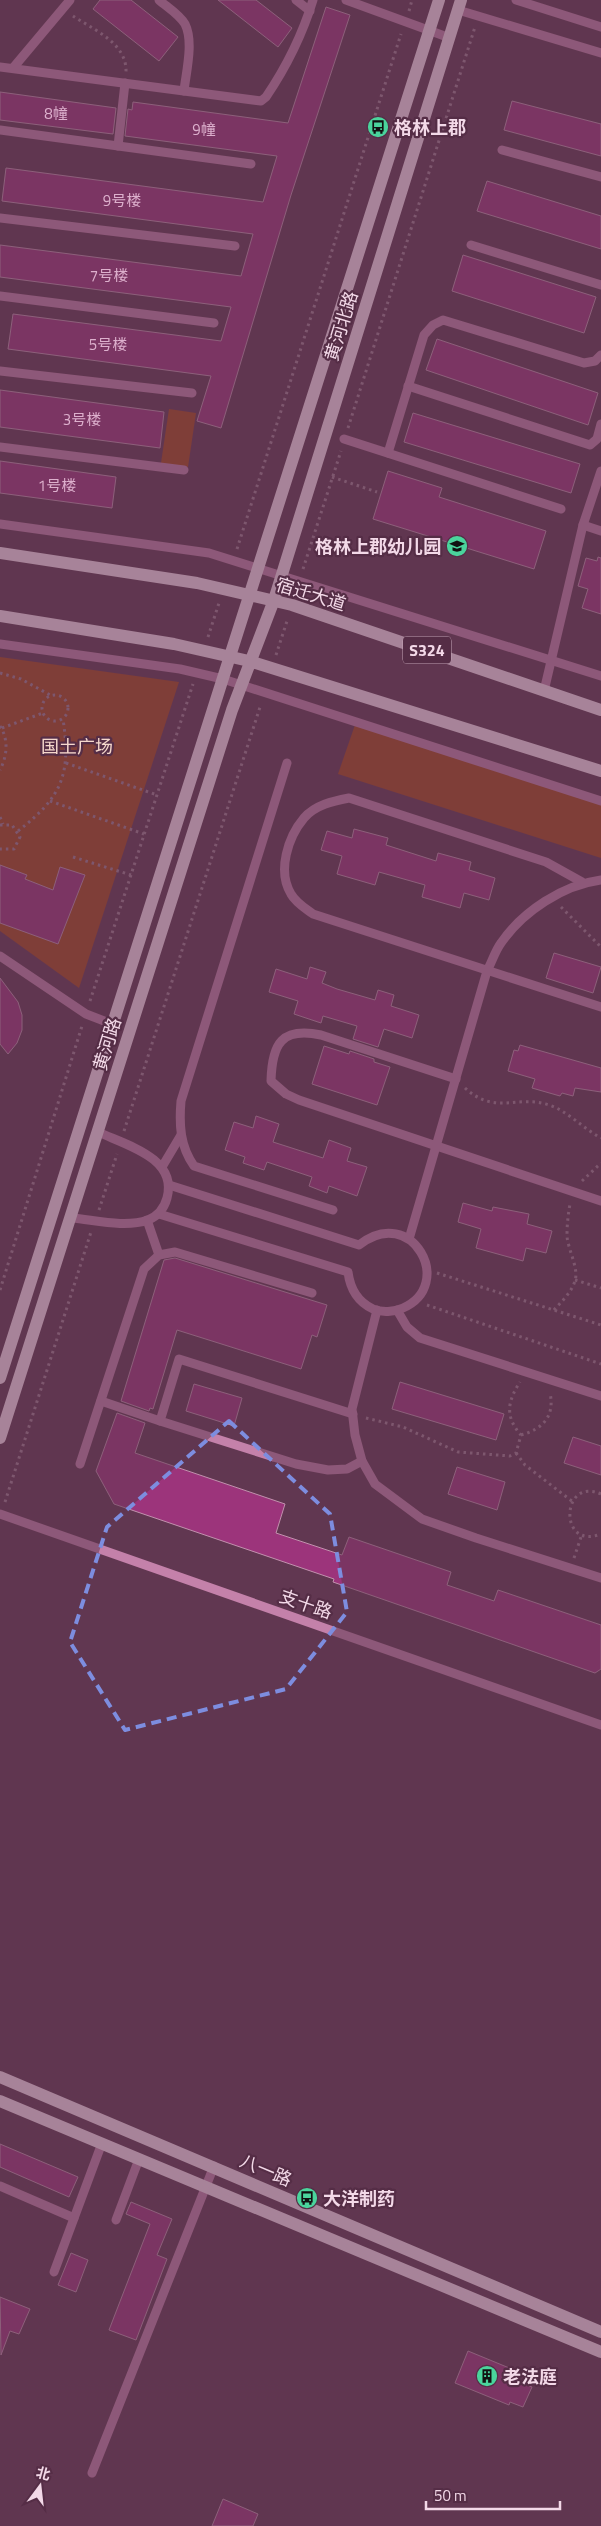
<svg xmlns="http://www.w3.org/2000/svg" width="601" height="2526" font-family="'Titillium Web','Noto Sans SC',sans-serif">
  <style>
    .green { fill: #a4471c }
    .building { fill: #9c347b; stroke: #c291ae }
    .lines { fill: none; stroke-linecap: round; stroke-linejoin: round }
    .path { stroke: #a17e93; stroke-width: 3; stroke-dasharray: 2.5 4; stroke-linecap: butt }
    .minor { stroke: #c481aa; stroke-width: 9 }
    .major { stroke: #fde1f1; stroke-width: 12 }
    .marked { fill: none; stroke: #7d8ddf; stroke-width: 4; stroke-dasharray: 10 6; stroke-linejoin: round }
    .labels { text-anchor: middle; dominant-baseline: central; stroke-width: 4.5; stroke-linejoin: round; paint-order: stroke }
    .number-label { font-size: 15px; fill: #ddb0cd }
    .shield { fill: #552d46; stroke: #c4a5b7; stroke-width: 1 }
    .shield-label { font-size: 16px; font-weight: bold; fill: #f3d9e8 }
    .poi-label { font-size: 18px; font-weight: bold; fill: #f3d9e8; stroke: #552d46; text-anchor: start }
    .street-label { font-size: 18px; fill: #f3d9e8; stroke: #552d46 }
    .park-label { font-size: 18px; fill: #f6d8cc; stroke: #552d46 }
  </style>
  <rect width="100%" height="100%" fill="#613751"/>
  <g class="green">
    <polygon points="169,409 196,413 188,467 161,463"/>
    <polygon points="0,657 179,682 79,988 0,931"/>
    <polygon points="356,722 601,801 601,858 338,774"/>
  </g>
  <g class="building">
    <polygon points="100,0 131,0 178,37 159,61 93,9"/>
    <polygon points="218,0 256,0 292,28 278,47"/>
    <polygon points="326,7 350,15 291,195 221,428 197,421 211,376 8,349 13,314 221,341 231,307 0,277 0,245 241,276 253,234 2,201 6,168 263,202 277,156 125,136 128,109 132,110 133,102 288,123"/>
    <polygon points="0,92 116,108 113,134 0,120"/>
    <polygon points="512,101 601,124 601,156 504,130"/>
    <polygon points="487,181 601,216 601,249 477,211"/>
    <polygon points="463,255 596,297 584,333 452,291"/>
    <polygon points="437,339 598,393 588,425 426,370"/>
    <polygon points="0,390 164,412 160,448 0,427"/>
    <polygon points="413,413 580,464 571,493 404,442"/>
    <polygon points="0,461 116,477 112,508 0,493"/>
    <polygon points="388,471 442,488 439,497 546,531 534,569 373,519"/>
    <polygon points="598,557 601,558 601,614 582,608 588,589 578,586 586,558 597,561"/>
    <polygon points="354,829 388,838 386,845 436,861 438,853 471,862 469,870 495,878 489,900 464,893 460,908 422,897 425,885 379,872 375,885 337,874 342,856 321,850 327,831 352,838"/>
    <polygon points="0,865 27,875 25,879 53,890 60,867 85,875 58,944 0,923"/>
    <polygon points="554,953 601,967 593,993 546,978"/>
    <polygon points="310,967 326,972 322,983 337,989 375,1000 378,990 394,995 391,1006 419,1015 412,1038 384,1029 378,1047 353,1039 357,1026 323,1016 321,1023 294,1014 298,1001 269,992 276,969 307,979"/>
    <polygon points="0,978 18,1002 22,1015 22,1030 17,1043 8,1054 0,1044"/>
    <polygon points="520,1045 601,1068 601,1092 575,1088 573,1096 562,1093 560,1096 532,1088 535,1079 508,1071 514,1050 518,1051"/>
    <polygon points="324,1046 349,1054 350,1051 374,1059 374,1062 390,1067 377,1105 312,1084"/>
    <polygon points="256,1116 279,1124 273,1142 323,1158 329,1140 351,1148 347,1161 367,1167 357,1196 329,1186 327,1193 309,1186 312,1177 267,1162 264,1170 243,1163 245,1157 225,1150 234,1122 253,1128"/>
    <polygon points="463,1203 492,1211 493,1207 529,1214 527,1224 552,1231 546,1253 526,1248 523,1261 476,1248 481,1229 458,1222"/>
    <polygon points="175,1258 327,1305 317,1337 312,1335 301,1369 177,1330 153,1409 150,1408 149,1411 121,1401 164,1260"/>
    <polygon points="400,1382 504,1414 496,1440 392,1409"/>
    <polygon points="194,1384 242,1398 234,1426 186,1411"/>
    <polygon points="117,1413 145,1423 135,1453 285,1504 276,1533 342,1555 349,1537 451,1572 447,1585 494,1601 498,1590 601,1625 601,1669 595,1673 333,1582 334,1579 114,1504 96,1471"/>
    <polygon points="573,1437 601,1446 601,1475 564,1463"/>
    <polygon points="457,1467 505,1482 497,1510 448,1494"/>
    <polygon points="0,2144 78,2177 69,2197 0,2167"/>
    <polygon points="131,2202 172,2219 157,2255 167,2259 136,2340 109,2330 150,2224 126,2214"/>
    <polygon points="71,2253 88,2260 76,2292 58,2285"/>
    <polygon points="0,2297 30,2309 19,2334 10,2331 1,2355"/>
    <polygon points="468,2351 519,2372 515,2380 532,2387 523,2407 510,2402 509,2405 455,2383"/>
    <polygon points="223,2499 258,2514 253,2526 212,2526"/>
  </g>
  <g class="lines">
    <g class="path">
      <polyline points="409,11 412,0"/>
      <path d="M73 16C94 30 127 43 126 72"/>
      <polyline points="348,428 475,27"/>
      <polyline points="332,477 377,492"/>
      <polyline points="237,549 401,34"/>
      <polyline points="303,569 341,451"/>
      <polyline points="208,637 219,603"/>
      <polyline points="276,655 288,618"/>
      <polyline points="0,673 21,679 50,695"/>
      <circle cx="55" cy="708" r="13"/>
      <path d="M0 726C9 740 7 756 0 770"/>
      <polyline points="2,728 43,713"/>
      <polyline points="66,763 157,795"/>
      <polyline points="50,801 144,834"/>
      <polyline points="0,817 3,824"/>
      <polyline points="0,825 12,825 20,837 14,849 0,849"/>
      <path d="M18 831C63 796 71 774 63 719"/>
      <polyline points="73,857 131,875"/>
      <polyline points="561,907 601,947"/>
      <polyline points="90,1001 193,684"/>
      <path d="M465 1088C496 1116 517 1094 549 1105 566 1110 584 1129 601 1138"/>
      <polyline points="124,1131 261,704"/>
      <polyline points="582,1181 601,1163"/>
      <polyline points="99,1210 117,1154"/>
      <polyline points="437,1273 601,1325"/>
      <polyline points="575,1280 601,1288"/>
      <polyline points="0,1290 82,1026"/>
      <polyline points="427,1305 601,1364"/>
      <path d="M554 1310C562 1301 571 1293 575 1281 579 1268 568 1250 567 1236 567 1225 568 1215 570 1204"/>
      <path d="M366 1418 403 1427 458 1452 510 1456 516 1453 521 1435C505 1417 507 1402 520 1382"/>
      <path d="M521 1435C543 1429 555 1416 550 1393"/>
      <polyline points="516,1453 525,1465 573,1502"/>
      <path d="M601 1494C561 1476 558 1551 601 1534"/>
      <polyline points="5,1502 91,1232"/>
      <polyline points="574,1558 582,1534"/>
    </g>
    <g class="minor">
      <path d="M159 0C167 7 179 14 185 24 194 42 186 72 184 91"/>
      <polyline points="296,0 310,11"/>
      <polyline points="346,0 450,38"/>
      <polyline points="516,0 601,27"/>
      <polyline points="458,10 601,53"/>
      <path d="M0 67 261 101 266 97C287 66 302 36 313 0"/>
      <polyline points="13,68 70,0"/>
      <polyline points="0,130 251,164"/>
      <polyline points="118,146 125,83"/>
      <polyline points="502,150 601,177"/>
      <polyline points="0,218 235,246"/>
      <polyline points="471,245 601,285"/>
      <polyline points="0,296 214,323"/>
      <polyline points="0,371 192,393"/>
      <polyline points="408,386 590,445 597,439 601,424"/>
      <polyline points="344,439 561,509"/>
      <polyline points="0,447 184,470"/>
      <polyline points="388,453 424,335 433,325 443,320 584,363 595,361 601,355"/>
      <polyline points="0,524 209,553 601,676"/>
      <polyline points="583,525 601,531"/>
      <polyline points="0,644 180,669 223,679 601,801"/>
      <polyline points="544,691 583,525 601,471"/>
      <path d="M287 763 181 1101C179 1125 180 1146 194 1166L333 1210"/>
      <path d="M582 882 546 862 349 798C333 801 315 805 304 818 288 837 277 871 291 894 296 903 305 908 313 914L601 1007"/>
      <polyline points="0,956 86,1014 112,1024"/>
      <path d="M456 1079 321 1035C282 1027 272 1043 271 1081L286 1094 299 1100 601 1201"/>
      <polyline points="162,1167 181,1135"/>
      <path d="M159 1214 348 1272C350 1288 358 1302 373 1309 382 1313 394 1312 403 1308 456 1285 412 1203 359 1245L169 1185"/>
      <path d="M72 1218C95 1220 125 1228 148 1220 158 1216 164 1209 167 1198 178 1158 126 1145 98 1132"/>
      <polyline points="147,1220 159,1255"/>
      <path d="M409 1239 487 971C492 962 495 951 501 943 523 911 563 885 601 880"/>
      <polyline points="377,1310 352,1409 355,1435 362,1461 375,1484 422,1519 476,1538 601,1578"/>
      <polyline points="397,1310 407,1327 420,1338 601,1396"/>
      <polyline points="101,1401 160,1421"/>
      <polyline points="353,1414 179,1359 160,1421 296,1464 328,1470 347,1469 362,1461"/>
      <polyline points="80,1464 144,1269 159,1255 175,1252 312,1293"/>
      <polyline points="0,1514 601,1725"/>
      <polyline points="0,2186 74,2218"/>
      <polyline points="116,2220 139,2159"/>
      <polyline points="54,2272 102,2143"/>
      <polyline points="92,2473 214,2166"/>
    </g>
    <g class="major">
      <polyline points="0,553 197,583 292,605 601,710"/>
      <polyline points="0,616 174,644 249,661 601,771"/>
      <polyline points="0,1378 439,0"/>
      <polyline points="0,1438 232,710 274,600 461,0"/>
      <polyline points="0,2077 601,2332"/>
      <polyline points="0,2101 601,2352"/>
    </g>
  </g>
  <path d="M0 0H601V2526H0ZM229 1421 330 1514 347 1612 286 1689 125 1730 70 1642 107 1527Z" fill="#613751" fill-opacity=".55" fill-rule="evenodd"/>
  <path class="marked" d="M229 1421 330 1514 347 1612 286 1689 125 1730 70 1642 107 1527Z"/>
  <defs>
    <g id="bus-disc" transform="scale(1.125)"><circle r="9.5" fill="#4ad49c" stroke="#552d46"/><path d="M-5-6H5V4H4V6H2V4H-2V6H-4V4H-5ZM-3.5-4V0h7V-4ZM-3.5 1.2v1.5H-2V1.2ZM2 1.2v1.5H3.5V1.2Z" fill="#111"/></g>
    <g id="school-disc" transform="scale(1.125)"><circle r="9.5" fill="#4ad49c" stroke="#552d46"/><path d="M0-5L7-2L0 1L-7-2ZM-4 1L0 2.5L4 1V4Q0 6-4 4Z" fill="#111"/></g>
    <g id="building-disc" transform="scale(1.125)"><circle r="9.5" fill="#4ad49c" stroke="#552d46"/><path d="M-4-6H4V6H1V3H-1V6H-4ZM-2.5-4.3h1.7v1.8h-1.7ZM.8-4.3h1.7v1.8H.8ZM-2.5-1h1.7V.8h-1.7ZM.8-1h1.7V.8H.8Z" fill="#111"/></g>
  </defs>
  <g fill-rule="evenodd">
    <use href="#bus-disc" x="378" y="127"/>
    <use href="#school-disc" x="457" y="546"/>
    <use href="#bus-disc" x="307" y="2198"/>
    <use href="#building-disc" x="487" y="2376"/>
  </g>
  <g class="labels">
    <g class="number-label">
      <text x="56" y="113">8幢</text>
      <text x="204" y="129">9幢</text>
      <text x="122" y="200">9号楼</text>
      <text x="109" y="275">7号楼</text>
      <text x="108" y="344">5号楼</text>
      <text x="82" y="419">3号楼</text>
      <text x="57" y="485">1号楼</text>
    </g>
    <rect class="shield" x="403" y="636.5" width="48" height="27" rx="4"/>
    <g class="shield-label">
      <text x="427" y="650">S324</text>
    </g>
    <g class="poi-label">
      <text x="394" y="127">格林上郡</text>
      <text x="441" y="546" text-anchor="end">格林上郡幼儿园</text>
      <text x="323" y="2198">大洋制药</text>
      <text x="503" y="2376">老法庭</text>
    </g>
    <g class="street-label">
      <text transform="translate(341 326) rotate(-73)">黄河北路</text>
      <text transform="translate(311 594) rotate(17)">宿迁大道</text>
      <text transform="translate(107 1044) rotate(-73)">黄河路</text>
      <text transform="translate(306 1604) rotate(19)">支十路</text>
      <text transform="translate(266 2170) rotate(23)">八一路</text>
    </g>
    <g class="park-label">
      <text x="77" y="746">国土广场</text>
    </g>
  </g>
  <g transform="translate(40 2486) rotate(15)" stroke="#552d46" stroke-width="4" paint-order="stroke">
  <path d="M0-4L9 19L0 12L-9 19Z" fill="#f3d9e8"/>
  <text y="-8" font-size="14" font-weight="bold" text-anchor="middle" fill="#f3d9e8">北</text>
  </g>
  <path d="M426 2501v8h134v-8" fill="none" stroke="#f3d9e8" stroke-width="2.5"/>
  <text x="434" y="2501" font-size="15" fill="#f3d9e8" stroke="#552d46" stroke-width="4" paint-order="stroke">50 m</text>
</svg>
